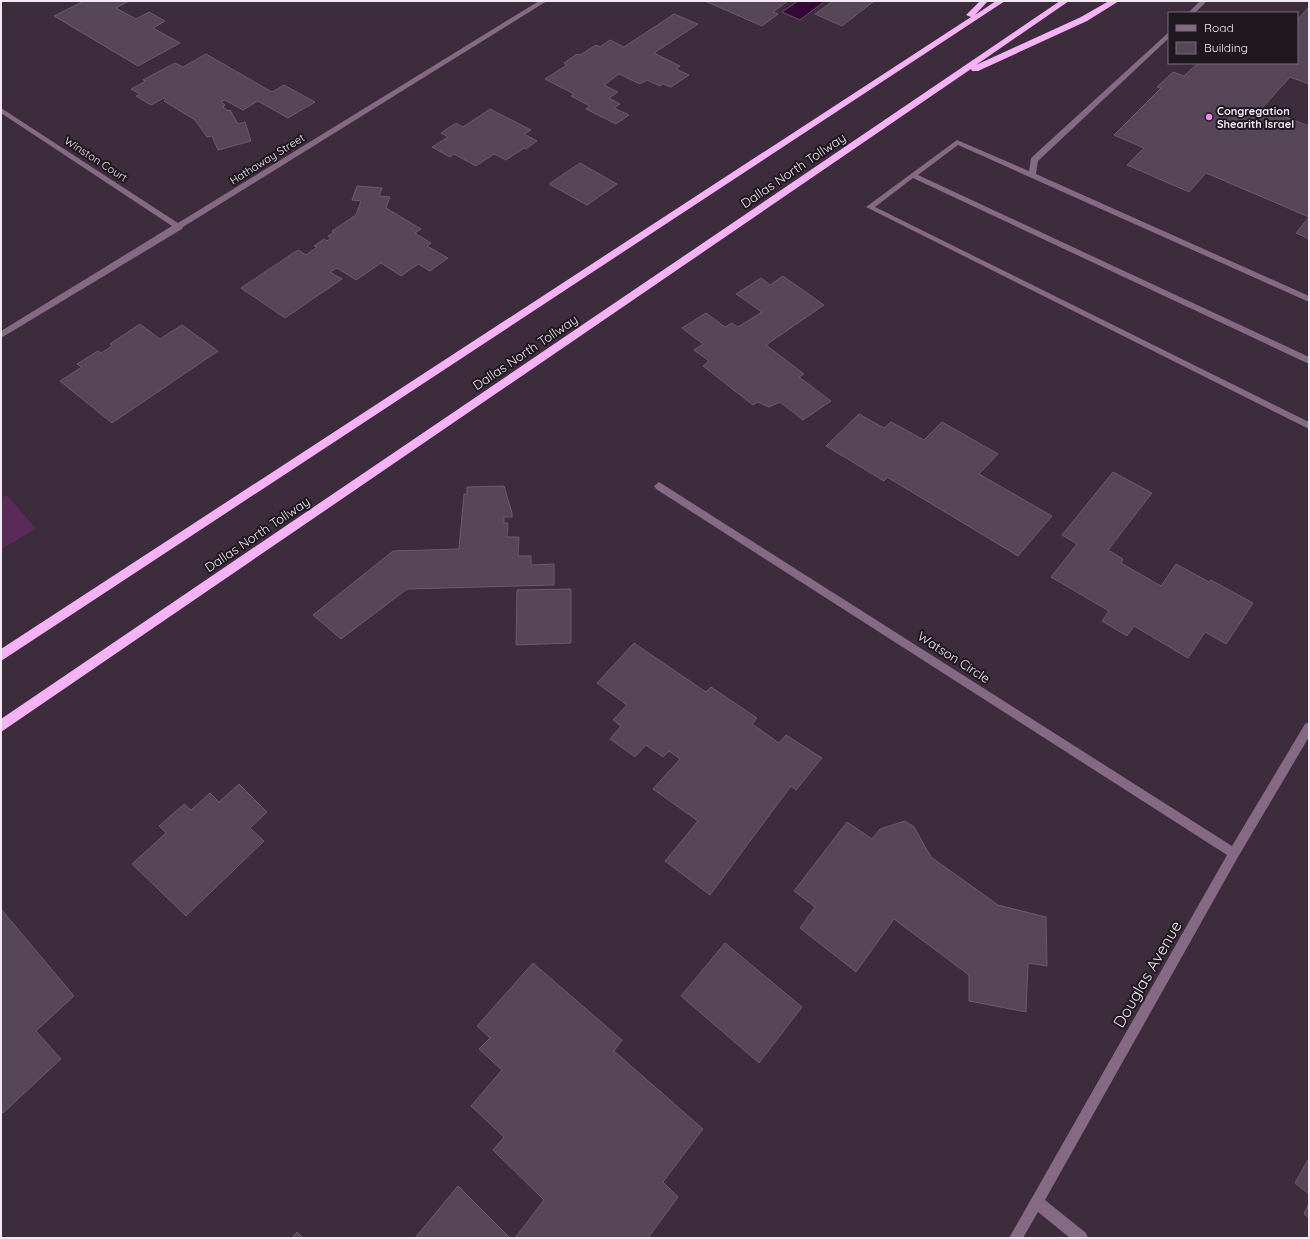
<svg xmlns="http://www.w3.org/2000/svg" width="1310" height="1239" font-family="Quicksand,sans-serif">
  <style>
    .green { fill: #592a5a }
    .water { fill: #340736; stroke: #6d4b6f }
    .building { fill: #574657; stroke: #6d5b6d }
    .lines { fill: none; stroke-linecap: round; stroke-linejoin: round }
    .minor { fill: #856985; fill-rule: evenodd }
    .highway { fill: #f6b2f7; fill-rule: evenodd }
    .poi-dot { fill: #f18af4; stroke: #1f181f; stroke-width: 1.5 }
    .labels { text-anchor: middle; dominant-baseline: central; stroke-width: 4; stroke-linejoin: round; paint-order: stroke }
    .far-poi-label { font-size: 11px; font-weight: bold; fill: #f3e9f3; stroke: #1f181f; text-anchor: start }
    .far-street-label { font-size: 11px; fill: #f3e9f3; stroke: #1f181f }
    .street-label { font-size: 13px; fill: #f3e9f3; stroke: #1f181f }
    .near-street-label { font-size: 16px; fill: #f3e9f3; stroke: #1f181f }
  </style>
  <rect width="100%" height="100%" fill="#3c2c3c"/>
  <polygon class="green" points="7,495 36,529 1,549 1,498"/>
  <polygon class="water" points="798,1 825,1 800,20 782,12"/>
  <g class="building">
    <polygon points="84,1 129,1 116,8 136,19 149,12 165,21 153,28 180,43 138,66 54,16"/>
    <polygon points="705,1 788,1 773,12 778,14 762,26"/>
    <polygon points="833,1 874,1 842,26 815,14"/>
    <polygon points="1309,7 1309,84 1290,77 1262,108 1309,126 1309,239 1296,233 1309,217 1206,173 1189,192 1127,165 1144,148 1114,135 1161,88 1157,87 1173,72 1184,76 1198,63 1297,63 1297,20"/>
    <polygon points="674,14 698,24 654,53 680,66 676,69 689,75 671,87 663,84 660,86 647,80 640,84 619,74 604,85 618,92 609,98 620,104 614,108 629,115 616,124 586,109 590,106 571,96 574,94 545,79 567,65 564,63 577,54 580,55 596,45 600,47 610,40 624,47"/>
    <polygon points="206,54 272,92 284,85 315,102 288,118 258,101 243,110 225,100 221,102 225,105 223,107 228,111 230,110 238,124 245,122 251,141 218,150 212,136 207,137 195,120 164,101 166,99 164,98 151,105 136,96 140,94 131,89 146,81 143,80 175,63 183,67"/>
    <polygon points="490,109 531,130 524,134 537,141 526,149 524,148 506,160 494,154 476,166 454,154 450,157 432,147 448,137 441,133 456,123 463,127"/>
    <polygon points="580,163 617,184 587,205 549,184"/>
    <polygon points="357,186 382,188 379,196 390,197 386,208 421,229 415,233 431,243 427,246 448,258 430,271 418,264 401,276 381,263 356,280 337,268 330,272 342,279 285,318 241,288 298,250 306,255 317,247 314,246 324,239 327,241 331,238 328,236 334,232 332,231 356,215 361,201 352,200"/>
    <polygon points="783,276 824,305 766,345 804,374 799,377 831,401 803,420 780,402 769,407 758,402 753,405 703,366 709,361 694,350 703,344 682,328 706,313 725,327 732,323 738,327 762,312 736,294 761,278 770,285"/>
    <polygon points="140,324 160,339 182,325 218,351 112,423 60,381 82,367 77,364 98,351 101,353 112,346 110,344"/>
    <polygon points="859,414 884,428 891,422 924,440 942,422 998,454 979,474 1052,516 1018,556 887,477 884,481 826,446"/>
    <polygon points="1113,472 1152,493 1108,550 1123,559 1121,563 1161,586 1176,564 1209,582 1211,580 1253,603 1226,644 1205,632 1188,658 1134,626 1127,636 1102,621 1109,611 1051,577 1077,544 1062,535"/>
    <polygon points="504,486 512,513 512,517 504,517 504,523 508,523 507,537 519,537 518,556 531,556 531,565 554,564 554,585 407,589 341,639 313,615 393,551 459,549 464,494 467,494 467,487"/>
    <polygon points="571,589 571,643 516,645 517,590"/>
    <polygon points="634,643 706,692 711,687 757,718 752,724 779,743 786,735 822,758 796,790 791,786 710,895 665,861 698,821 653,789 680,759 669,751 663,757 646,745 635,757 610,739 621,726 613,720 627,705 597,683"/>
    <polygon points="239,784 267,812 250,828 264,841 186,916 132,864 166,833 159,826 184,804 191,810 210,793 219,802"/>
    <polygon points="905,821 914,827 931,857 998,905 1046,917 1047,966 1028,963 1026,1012 969,1001 969,975 894,919 856,972 800,928 815,907 794,891 847,822 872,839 880,829"/>
    <polygon points="1,909 74,996 36,1031 61,1059 3,1113 1,1110"/>
    <polygon points="725,943 802,1007 759,1063 681,996"/>
    <polygon points="533,963 622,1040 614,1051 703,1129 663,1182 678,1197 648,1238 515,1238 544,1200 493,1150 504,1137 471,1106 502,1070 479,1049 490,1038 477,1026"/>
    <polygon points="1309,1158 1309,1194 1295,1183"/>
    <polygon points="458,1186 510,1238 415,1238"/>
    <polygon points="1309,1203 1309,1218 1304,1214"/>
    <polygon points="297,1232 303,1238 292,1238"/>
  </g>
  <g class="lines">
    <g class="minor">
      <polygon points="539,1 547,1 183,227 182,229 1,338 1,331 172,226 1,113 1,108 178,223"/>
      <polygon points="1200,1 1207,1 1195,13 1188,13"/>
      <polygon points="1169,32 1169,38 1038,161 1036,174 1309,296 1309,302 958,145 918,175 1309,357 1309,364 913,178 875,207 1309,422 1309,429 866,207 957,140 1029,171 1031,158"/>
      <polygon points="659,482 1232,846 1305,724 1309,722 1309,737 1238,857 1045,1200 1086,1233 1088,1238 1070,1238 1038,1212 1023,1238 1009,1238 1227,855 656,489 654,486"/>
    </g>
    <g class="highway">
      <polygon points="980,1 988,1 975,15 996,1 1005,1 1,661 1,649 971,17 966,15"/>
      <polygon points="1060,1 1069,1 976,65 1081,17 1109,1 1119,1 1087,21 978,71 972,71 971,69 1,732 1,719"/>
    </g>
  </g>
  <circle class="poi-dot" cx="1209" cy="117" r="4"/>
  <g class="labels">
    <g class="far-poi-label">
      <text x="1217" y="111">Congregation<tspan x="1217" dy="13">Shearith Israel</tspan></text>
    </g>
    <g class="far-street-label">
      <text transform="translate(96 159) rotate(33)">Winston Court</text>
      <text transform="translate(267 159) rotate(-32)">Hathaway Street</text>
    </g>
    <g class="street-label">
      <text transform="translate(793 170) rotate(-34)">Dallas North Tollway</text>
      <text transform="translate(525 352) rotate(-34)">Dallas North Tollway</text>
      <text transform="translate(257 534) rotate(-34)">Dallas North Tollway</text>
      <text transform="translate(954 657) rotate(33)">Watson Circle</text>
    </g>
    <g class="near-street-label">
      <text transform="translate(1147 974) rotate(-60)">Douglas Avenue</text>
    </g>
  </g>
  <rect width="1310" height="1239" fill="none" stroke="#f3e9f3" stroke-width="4"/>
  <rect x="1168" y="12" width="130" height="52" fill="#1f181f" stroke="#746c74"/>
  <rect x="1176" y="25" width="20" height="6" fill="#856985" stroke="#746c74"/>
  <text x="1204" y="32" font-size="12" fill="#f3e9f3">Road</text>
  <rect x="1176" y="42" width="20" height="12" fill="#574657" stroke="#746c74"/>
  <text x="1204" y="52" font-size="12" fill="#f3e9f3">Building</text>
</svg>
